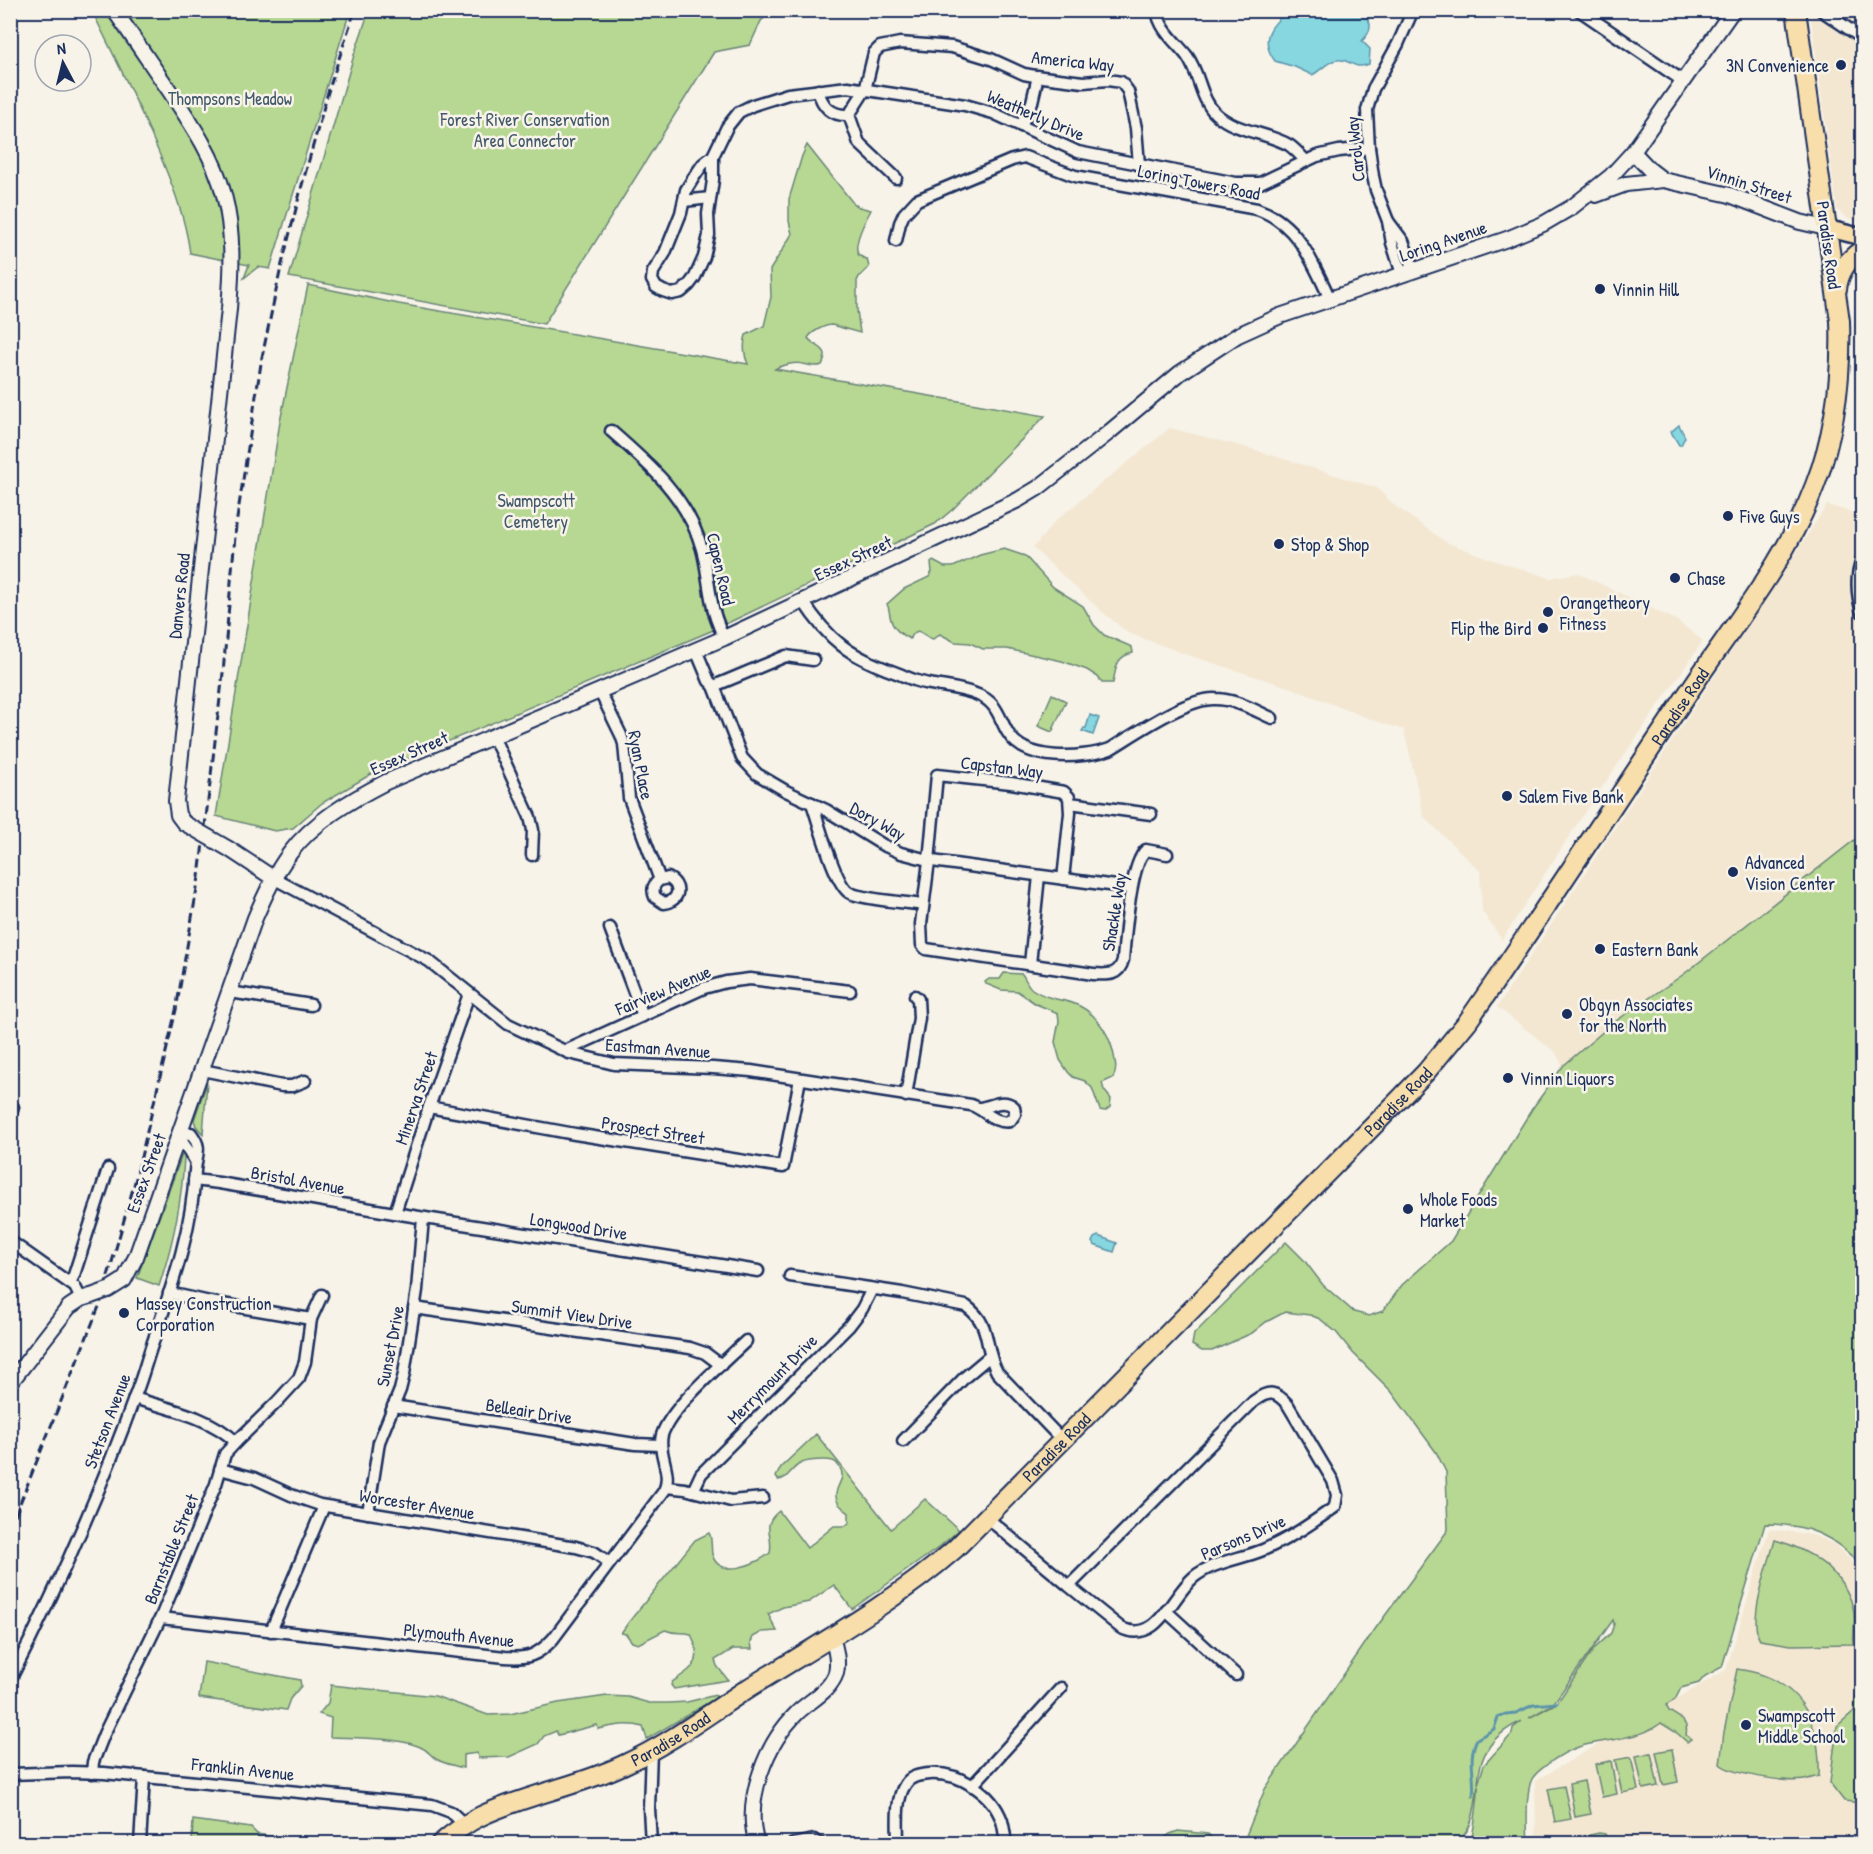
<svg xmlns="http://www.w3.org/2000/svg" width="1873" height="1854" font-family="'Patrick Hand',sans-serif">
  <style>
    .built { fill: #f3e7d2 }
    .green { fill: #b7d892; stroke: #698478; stroke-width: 1.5; fill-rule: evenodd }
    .water { fill: #86d7df; stroke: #5b94ab; stroke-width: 1.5 }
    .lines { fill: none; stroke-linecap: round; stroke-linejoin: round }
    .stream { stroke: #5b94ab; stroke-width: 3 }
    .street-casing { stroke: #1b2f5e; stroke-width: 15 }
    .secondary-casing { stroke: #1b2f5e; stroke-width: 18 }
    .primary-casing { stroke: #1b2f5e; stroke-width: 20 }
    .highway-casing { stroke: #1b2f5e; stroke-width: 22 }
    .street { stroke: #f7f3e8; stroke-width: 10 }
    .secondary { stroke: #f7f3e8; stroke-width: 14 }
    .primary { stroke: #f8deab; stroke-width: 15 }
    .highway { stroke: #f8deab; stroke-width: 18 }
    .rail { stroke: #1b2f5e; stroke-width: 3; stroke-dasharray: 9 4.5; stroke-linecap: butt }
    .secondary-bridge-casing { stroke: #1b2f5e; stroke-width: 18; stroke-linecap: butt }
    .secondary-bridge { stroke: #f7f3e8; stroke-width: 14 }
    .poi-dot { fill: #1b2f5e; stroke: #f7f3e8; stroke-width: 2 }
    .labels { text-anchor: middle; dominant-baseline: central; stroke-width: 5; stroke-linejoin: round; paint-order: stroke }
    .street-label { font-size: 18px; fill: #1b2f5e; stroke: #f7f3e8 }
    .poi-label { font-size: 18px; fill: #1b2f5e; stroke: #f7f3e8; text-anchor: start }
    .park-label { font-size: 18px; fill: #42596b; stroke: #f7f3e8 }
  </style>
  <rect width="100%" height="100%" fill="#f7f3e8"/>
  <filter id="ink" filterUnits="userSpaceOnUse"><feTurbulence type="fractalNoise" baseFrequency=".0167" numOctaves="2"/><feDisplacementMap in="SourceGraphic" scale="12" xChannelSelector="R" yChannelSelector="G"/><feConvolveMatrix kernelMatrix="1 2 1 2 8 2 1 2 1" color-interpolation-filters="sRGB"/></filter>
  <g filter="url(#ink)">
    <g class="built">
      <polygon points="1810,11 1840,11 1862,26 1862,223 1847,218 1837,210"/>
      <polygon points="1170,428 1245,447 1377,488 1394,505 1446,542 1493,560 1550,578 1578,573 1676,620 1703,641 1585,812 1502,940 1482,911 1480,871 1424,817 1404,730 1370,719 1291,688 1185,654 1128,633 1100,610 1033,548 1056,520"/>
      <polygon points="1827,505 1862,515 1862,834 1684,974 1613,1023 1563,1066 1555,1052 1497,1007"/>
      <polygon points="1769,1529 1813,1535 1834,1544 1850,1559 1862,1576 1862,1843 1536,1843 1535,1781 1726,1670"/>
    </g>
    <g class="green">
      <path d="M92 11H350L270 269 258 267 244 278 249 265 190 253C185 216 173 187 159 153 139 104 115 58 92 11Z"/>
      <polygon points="369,11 369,10 772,11 761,21 750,45 714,52 544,324 289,277 354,55"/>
      <path d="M807 145 853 203 859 207 871 210C866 219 853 244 858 254 860 257 864 258 867 259L869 267 859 277 857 281V310L860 333 832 325C825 325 811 332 808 338 815 348 832 347 822 365 815 368 811 365 803 364 795 362 782 365 775 369L1045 416 953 509 935 524 711 631 373 773 322 803 293 828 275 831 216 816 280 422 308 285 399 304 748 364C744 356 743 344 746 335L764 326 771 297 770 270 792 234 789 221V199L802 156Z"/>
      <path d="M1004 549 1025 556 1053 587 1083 606 1094 625 1104 635 1132 647 1133 653C1116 656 1116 668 1113 683H1102L1098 677 1087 670 1062 661 1007 649H983L970 643 955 642 940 634 933 639C921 636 919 623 910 639 902 636 893 628 891 620 889 614 890 610 887 604L904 589 929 577 932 572 931 563 933 561 944 567H953L980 555Z"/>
      <polygon points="1052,694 1066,701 1052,732 1038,726"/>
      <path d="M1862 834V1567C1834 1535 1808 1524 1765 1524L1722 1667 1705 1676 1699 1683 1681 1688 1675 1700 1666 1705 1669 1711C1679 1717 1689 1721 1686 1735L1691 1739 1687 1742 1677 1733 1661 1723C1647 1734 1631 1736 1613 1740 1586 1744 1572 1746 1549 1763 1543 1768 1536 1772 1532 1779 1525 1793 1527 1827 1528 1843H1460C1464 1842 1470 1841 1472 1836 1474 1830 1479 1791 1478 1785 1474 1807 1475 1829 1456 1843H1243L1265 1789 1373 1632 1448 1530 1446 1472 1436 1452 1391 1391 1353 1353 1336 1332 1320 1319 1310 1315 1285 1312 1266 1322 1252 1333 1212 1351H1202L1192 1345 1194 1334 1286 1242 1304 1260 1323 1285 1354 1312 1369 1316 1383 1311 1402 1285 1451 1241 1532 1109 1563 1066 1613 1023 1684 974ZM1613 1620 1614 1624 1611 1633 1594 1649 1557 1703 1529 1718 1553 1704ZM1522 1721 1513 1728 1512 1734 1484 1765 1478 1784C1479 1754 1494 1733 1522 1721Z"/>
      <path d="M1004 973 1022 974C1026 979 1027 985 1032 989 1044 998 1059 999 1072 1003 1093 1009 1108 1031 1113 1051 1115 1061 1118 1069 1113 1078L1102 1083 1104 1090 1111 1099 1110 1107 1105 1111 1100 1110 1092 1088 1085 1081 1073 1077 1068 1072 1060 1060 1055 1042 1059 1021 1058 1013 1036 1004 1017 991 1001 990 986 984 985 982 989 979H1000Z"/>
      <polygon points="207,1082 203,1134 196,1126 194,1120"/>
      <path d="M182 1155 184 1157C182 1201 173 1244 159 1286L137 1278Z"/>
      <path d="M816 1434 891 1529 925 1499 959 1530 938 1548 852 1609 834 1585 809 1602 783 1607 768 1614 777 1631 762 1632 753 1637 751 1642 752 1649H733L715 1660 717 1666 728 1680 674 1689 671 1685 672 1682C694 1667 704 1663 691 1634 680 1631 677 1635 665 1630L638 1644 632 1642 626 1634 621 1633 628 1623 695 1540 709 1533 710 1535C712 1541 711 1548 712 1554 719 1580 757 1564 770 1553 774 1534 760 1526 779 1511L807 1548 834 1526H845L849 1523V1513C843 1508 835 1503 836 1494 837 1483 846 1479 840 1468 838 1465 837 1462 833 1461 827 1459 806 1460 800 1464 791 1468 789 1479 778 1480L776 1477 781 1467Z"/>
      <path d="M1775 1540C1809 1549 1843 1571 1853 1607 1856 1619 1854 1632 1853 1644L1791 1645 1760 1640C1747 1620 1769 1563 1775 1540Z"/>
      <polygon points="1862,1651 1862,1803 1844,1801 1830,1783 1837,1726 1854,1711"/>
      <polygon points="204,1662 300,1680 301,1686 290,1699 286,1710 199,1698"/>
      <path d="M1737 1669C1798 1677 1821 1718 1819 1776 1814 1777 1809 1779 1804 1780 1789 1783 1730 1774 1720 1764L1724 1732Z"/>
      <path d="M331 1685 435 1696 488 1715 510 1714 558 1703 607 1696 628 1697 649 1703H669L687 1702 716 1695V1698L647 1739 643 1727C628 1722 614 1726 598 1729L597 1725 558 1735 556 1731 544 1736 538 1744 509 1757 478 1758 477 1753 463 1755V1768C454 1765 444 1764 436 1759 429 1755 429 1750 418 1746 395 1737 355 1738 330 1737L331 1718 319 1714 328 1703Z"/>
      <polygon points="1672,1749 1678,1782 1663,1785 1656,1752"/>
      <polygon points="1651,1753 1658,1786 1643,1789 1636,1756"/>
      <polygon points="1631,1757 1638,1790 1622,1793 1615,1760"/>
      <polygon points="1611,1761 1617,1794 1602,1797 1595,1764"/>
      <polygon points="1584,1781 1591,1814 1575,1817 1569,1784"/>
      <polygon points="1564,1786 1571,1819 1555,1822 1548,1789"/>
      <polygon points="193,1820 251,1828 257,1834 314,1843 192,1843"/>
      <polygon points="1178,1831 1208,1834 1217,1843 1158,1843 1170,1834"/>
      <polygon points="1599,1833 1605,1834 1607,1838 1604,1843 1574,1843 1590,1835"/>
    </g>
    <g class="water">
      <path d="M1288 11H1327L1359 15 1363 13C1374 23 1371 32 1362 41L1370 49 1369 64C1354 71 1349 58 1337 60 1327 61 1321 71 1312 75L1295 67 1275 61C1259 40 1270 25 1288 11Z"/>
      <polygon points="1679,425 1685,437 1681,445 1679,445 1671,432"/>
      <polygon points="1090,715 1099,718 1093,735 1082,731 1084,728 1086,728"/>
      <polygon points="1098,1236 1117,1243 1114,1252 1094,1245 1092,1242 1094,1238"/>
    </g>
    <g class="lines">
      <path class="stream" d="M1473 1796C1476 1775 1467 1759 1477 1739L1494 1729 1498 1717 1506 1714 1516 1713 1533 1705 1557 1703"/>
      <g class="street-casing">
        <g id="street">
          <path d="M1157 10C1159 29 1176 42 1187 56 1200 74 1200 99 1216 114 1236 132 1266 132 1289 145 1295 149 1300 155 1306 161"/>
          <polyline points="1579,10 1683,81"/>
          <polyline points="1821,10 1862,38"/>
          <path d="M818 90C822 106 831 116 849 115"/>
          <polyline points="1021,126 1032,102 1038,76"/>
          <polyline points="713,156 713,180 708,214 709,235 704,257 695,277 689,285 681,292 672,294 663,291 656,287 652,280 653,272 665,253 681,213 686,190 694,177 703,164 713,156 727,127 739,112 753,105 788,94 848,87 965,105 993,113 1078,152 1236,183 1260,183 1317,156 1339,151 1369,148"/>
          <polyline points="896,178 859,143 849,115 865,90 874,53 880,47 900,43 952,47 991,59 1024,74 1035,76 1083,82 1108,80 1121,82 1128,91 1130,100 1136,128 1139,165"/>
          <polyline points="684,201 710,198"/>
          <polyline points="1388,221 1403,241 1414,270"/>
          <path d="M896 241 900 223 904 214 917 200 1012 160 1025 157 1075 176 1257 209C1298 223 1313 263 1330 299"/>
          <polyline points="1402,274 1392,243 1388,221 1376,190 1373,176 1369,148 1367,110 1373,89 1398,44 1413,10"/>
          <path d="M611 431C650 465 688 498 702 549 707 567 708 585 712 603 714 616 719 627 724 638"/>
          <path d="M1862 560C1855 577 1857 595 1862 612"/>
          <path d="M803 601C829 641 850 656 894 672 905 676 914 681 925 683 942 687 962 688 978 695 997 702 999 718 1008 733 1025 762 1082 759 1110 749 1135 734 1186 698 1215 699 1235 699 1254 710 1272 718"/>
          <polyline points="696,650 709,681 714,686 742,758 757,774 786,791 826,810 883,845 901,853 932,861 1131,888"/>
          <polyline points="714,686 786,656 813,660"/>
          <path d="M600 692 621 735 624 744 629 798 660 880C653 884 652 890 655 897L664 903C680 901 682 885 668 878L660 880"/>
          <polyline points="493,736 530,817 533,830 532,855"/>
          <path d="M812 803C818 820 835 886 850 893 865 900 905 902 923 905"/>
          <polyline points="1070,803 1151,814"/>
          <path d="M273 878 429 961 508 1024 569 1053 614 1064 713 1068 751 1071 971 1105C986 1110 993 1124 1010 1121L1015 1114 1014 1107C1003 1098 993 1106 980 1108"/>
          <path d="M1063 879 1070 813 1069 797 1064 792 1011 783 937 775 929 861 921 924 922 945 926 949 1093 974C1108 975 1119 976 1123 960 1125 937 1130 864 1146 850L1167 854"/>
          <polyline points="610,928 643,1016"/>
          <polyline points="1030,964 1039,876"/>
          <polyline points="230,992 311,1005"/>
          <polyline points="565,1051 704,988 726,982 750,979 850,991"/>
          <polyline points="202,1070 282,1086 292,1086 305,1081"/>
          <polyline points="906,1096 919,1018 918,999 915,996"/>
          <polyline points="429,1107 575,1134 783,1167 800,1079"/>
          <polyline points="10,1116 13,1107"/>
          <polyline points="194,1180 219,1183 400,1214 758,1271"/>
          <polyline points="395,1213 429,1107 469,994"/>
          <polyline points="10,1241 75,1287 81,1299"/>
          <path d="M790 1276 902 1293 966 1306C993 1325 983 1347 997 1372L1062 1440"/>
          <polyline points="70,1283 74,1275 108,1169"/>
          <polyline points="169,1293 210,1302 311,1319"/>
          <polyline points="414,1308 690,1348 705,1353 721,1365"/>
          <polyline points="393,1406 635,1444 661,1445"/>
          <polyline points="903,1441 965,1377 990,1356"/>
          <polyline points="236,1442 277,1402 299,1378 305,1362 311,1319 322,1295"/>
          <polyline points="220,1469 254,1478 291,1495 320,1505 576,1547 594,1552 610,1563"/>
          <polyline points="666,1487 685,1489 731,1501 763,1498"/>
          <polyline points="693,1491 701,1474 849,1326 862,1309 872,1289"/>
          <polyline points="368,1513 379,1442 400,1390 404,1374 417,1290 423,1218"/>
          <path d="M986 1517 1069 1586 1254 1401C1269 1390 1276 1391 1288 1405L1333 1481 1337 1495 1335 1507C1312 1523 1289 1539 1263 1550 1241 1559 1212 1562 1194 1577 1171 1596 1158 1645 1121 1628L1069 1586"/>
          <polyline points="1166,1611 1236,1675"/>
          <path d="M161 1618 505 1657C528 1659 537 1656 553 1639L664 1491C673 1472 657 1454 662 1435 671 1407 723 1363 746 1341"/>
          <polyline points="271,1631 324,1506"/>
          <path d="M10 1680C59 1585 103 1486 139 1385 144 1371 148 1356 153 1342 172 1286 192 1231 195 1171 196 1153 203 1149 191 1133L179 1135C183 1145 190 1151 195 1161"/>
          <polyline points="651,1751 649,1808 651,1844"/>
          <path d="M92 1773 93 1762 104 1734 161 1617 216 1484 225 1454 236 1442C209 1416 168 1409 134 1398"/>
          <polyline points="10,1774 72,1772 104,1773 432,1805 451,1812 465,1825"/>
          <polyline points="972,1786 1061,1688"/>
          <polyline points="140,1844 144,1777"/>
          <polyline points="793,1844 814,1840 821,1844"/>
          <path d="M898 1844C898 1826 895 1800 905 1785 910 1776 920 1775 929 1774 959 1772 992 1792 1002 1821 1004 1828 1005 1836 1006 1844"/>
        </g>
      </g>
      <g class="secondary-casing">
        <g id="secondary">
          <path d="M114 10C133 37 151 64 169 90 191 123 214 156 224 195 234 233 232 270 229 309L176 801 178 815 184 823"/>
          <polyline points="1633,152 1650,170 1663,180 1730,195 1800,222 1826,228"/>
          <polyline points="1596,195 1626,184 1663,180"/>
          <polyline points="229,849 273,878"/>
          <path d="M108 1290 124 1280 136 1257 255 918C265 895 275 873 290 853 313 822 351 800 386 782L724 638 1018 500 1038 488 1107 434 1180 373 1238 335 1280 316 1507 239 1543 224 1572 207 1611 176 1633 152 1733 10"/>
          <polyline points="10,1383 69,1307 81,1299 91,1296"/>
          <path d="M757 1844C743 1801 766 1743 798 1712 811 1700 830 1691 836 1673 839 1661 835 1648 832 1636"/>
        </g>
      </g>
      <g class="primary-casing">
        <polyline id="primary" points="1826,228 1862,237"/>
      </g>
      <g class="highway-casing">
        <g id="highway">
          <path d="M1837 289C1839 271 1848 259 1862 250"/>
          <path id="s1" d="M440 1844C453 1833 466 1823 481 1816 527 1794 577 1787 623 1765 667 1745 706 1716 747 1689 817 1645 892 1604 955 1549L1390 1109 1426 1072 1468 1021C1544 912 1616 800 1690 690 1734 624 1787 560 1815 485 1835 433 1842 376 1840 321L1796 10"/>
        </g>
      </g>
      <use href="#street" class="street"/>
      <use href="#secondary" class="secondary"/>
      <use href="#primary" class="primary"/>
      <use href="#highway" class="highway"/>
      <polyline class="rail" points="10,1528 100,1304 136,1178 176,1010 199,877 223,673 236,525 262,357 280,272 302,185 328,92 355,10"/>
      <g class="secondary-bridge-casing">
        <g id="secondary-bridge">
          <polyline points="184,823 229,849"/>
          <polyline points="91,1296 108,1290"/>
        </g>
      </g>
      <use href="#secondary-bridge" class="secondary-bridge"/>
    </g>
  </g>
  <g class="poi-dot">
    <circle cx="1841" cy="65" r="6"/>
    <circle cx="1600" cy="289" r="6"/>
    <circle cx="1728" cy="516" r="6"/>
    <circle cx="1279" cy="544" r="6"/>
    <circle cx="1675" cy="578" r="6"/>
    <circle cx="1548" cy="612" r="6"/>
    <circle cx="1543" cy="628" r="6"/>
    <circle cx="1507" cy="796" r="6"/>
    <circle cx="1733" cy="872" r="6"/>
    <circle cx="1600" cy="949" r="6"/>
    <circle cx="1567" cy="1014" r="6"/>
    <circle cx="1508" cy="1078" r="6"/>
    <circle cx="1408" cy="1209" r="6"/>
    <circle cx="124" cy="1313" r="6"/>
    <circle cx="1746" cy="1725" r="6"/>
  </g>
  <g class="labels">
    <g class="street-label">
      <text transform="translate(1073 61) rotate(6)">America Way</text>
      <text transform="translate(1036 115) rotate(23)">Weatherly Drive</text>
      <text transform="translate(1355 149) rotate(-96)">Carol Way</text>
      <text transform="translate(1199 182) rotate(11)">Loring Towers Road</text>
      <text transform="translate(1749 184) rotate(18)">Vinnin Street</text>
      <text transform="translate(1443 241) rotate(-19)">Loring Avenue</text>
      <text transform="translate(1829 245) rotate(82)">Paradise Road</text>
      <text transform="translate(853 558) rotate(-25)">Essex Street</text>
      <text transform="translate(721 569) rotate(77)">Capen Road</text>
      <text transform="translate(179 596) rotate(-84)">Danvers Road</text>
      <text stroke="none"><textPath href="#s1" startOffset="1713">Paradise Road</textPath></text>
      <text transform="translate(409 753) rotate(-24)">Essex Street</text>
      <text transform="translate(641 765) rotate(79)">Ryan Place</text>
      <text transform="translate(1002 767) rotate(7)">Capstan Way</text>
      <text transform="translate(878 821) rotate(29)">Dory Way</text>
      <text transform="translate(1114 912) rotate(-81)">Shackle Way</text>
      <text transform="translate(663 990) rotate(-23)">Fairview Avenue</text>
      <text transform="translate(658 1048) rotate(4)">Eastman Avenue</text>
      <text transform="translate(416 1098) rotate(-71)">Minerva Street</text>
      <text stroke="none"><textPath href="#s1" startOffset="1227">Paradise Road</textPath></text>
      <text transform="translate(653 1130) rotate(9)">Prospect Street</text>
      <text transform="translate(146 1173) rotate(-70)">Essex Street</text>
      <text transform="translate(298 1180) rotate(10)">Bristol Avenue</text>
      <text transform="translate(579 1226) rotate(9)">Longwood Drive</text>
      <text transform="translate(572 1314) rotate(8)">Summit View Drive</text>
      <text transform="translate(390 1346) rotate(-79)">Sunset Drive</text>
      <text transform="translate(772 1379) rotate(-45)">Merrymount Drive</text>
      <text transform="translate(529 1411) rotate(9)">Belleair Drive</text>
      <text transform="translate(107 1421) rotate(-69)">Stetson Avenue</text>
      <text stroke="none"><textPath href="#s1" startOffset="741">Paradise Road</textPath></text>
      <text transform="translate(417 1504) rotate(9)">Worcester Avenue</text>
      <text transform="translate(1243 1537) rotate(-23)">Parsons Drive</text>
      <text transform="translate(171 1549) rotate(-68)">Barnstable Street</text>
      <text transform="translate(459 1635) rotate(6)">Plymouth Avenue</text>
      <text stroke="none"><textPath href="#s1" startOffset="255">Paradise Road</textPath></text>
      <text transform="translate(243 1769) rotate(6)">Franklin Avenue</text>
    </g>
    <g class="poi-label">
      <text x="1829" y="65" text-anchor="end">3N Convenience</text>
      <text x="1612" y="289">Vinnin Hill</text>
      <text x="1740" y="516">Five Guys</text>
      <text x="1291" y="544">Stop &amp; Shop</text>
      <text x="1687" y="578">Chase</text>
      <text x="1560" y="602">Orangetheory<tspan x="1560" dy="21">Fitness</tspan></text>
      <text x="1531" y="628" text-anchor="end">Flip the Bird</text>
      <text x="1519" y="796">Salem Five Bank</text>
      <text x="1745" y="862">Advanced<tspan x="1745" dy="21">Vision Center</tspan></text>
      <text x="1612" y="949">Eastern Bank</text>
      <text x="1579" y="1004">Obgyn Associates<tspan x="1579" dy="21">for the North</tspan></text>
      <text x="1520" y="1078">Vinnin Liquors</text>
      <text x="1420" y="1199">Whole Foods<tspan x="1420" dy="21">Market</tspan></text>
      <text x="136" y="1303">Massey Construction<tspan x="136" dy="21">Corporation</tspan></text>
      <text x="1758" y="1715">Swampscott<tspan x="1758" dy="21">Middle School</tspan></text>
    </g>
    <g class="park-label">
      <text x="230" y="98">Thompsons Meadow</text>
      <text x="525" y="119">Forest River Conservation<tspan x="525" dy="21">Area Connector</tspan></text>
      <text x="536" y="500">Swampscott<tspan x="536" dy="21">Cemetery</tspan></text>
    </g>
  </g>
  <rect width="1873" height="1854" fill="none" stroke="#f7f3e8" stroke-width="36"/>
  <rect x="18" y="18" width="1837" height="1818" fill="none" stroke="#1b2f5e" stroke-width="2" filter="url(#ink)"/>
  <g transform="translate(63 63) rotate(353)"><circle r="28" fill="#f7f3e8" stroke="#9fa5b1" stroke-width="1.5"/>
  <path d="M0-4.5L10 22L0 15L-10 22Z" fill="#1b2f5e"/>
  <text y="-9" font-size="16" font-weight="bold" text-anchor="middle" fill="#1b2f5e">N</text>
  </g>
</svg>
